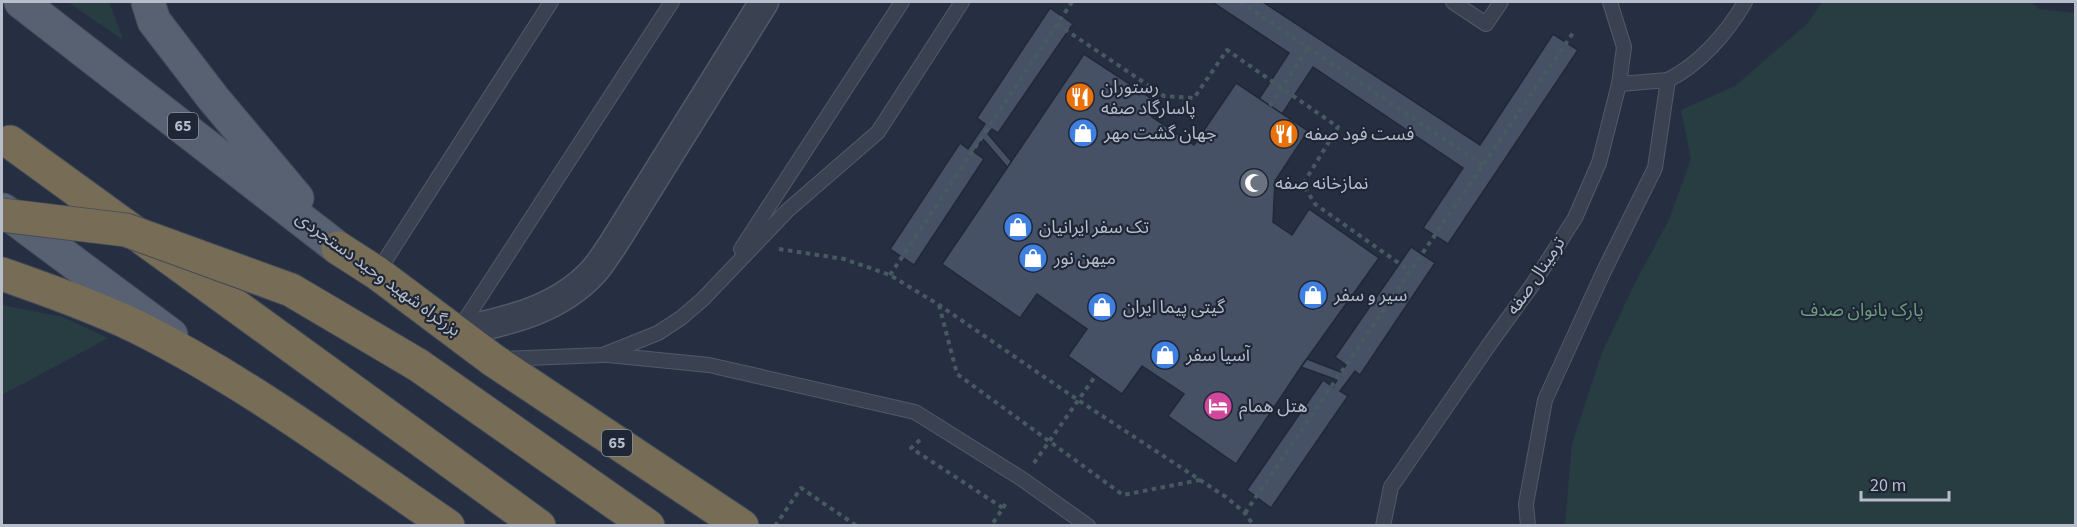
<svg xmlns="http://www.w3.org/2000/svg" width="2077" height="527" font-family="'Source Sans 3','Noto Sans Arabic',sans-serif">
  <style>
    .green { fill: #283d42 }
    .building { fill: #475166; stroke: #212938; stroke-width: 1.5 }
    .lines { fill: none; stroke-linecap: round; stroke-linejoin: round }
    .lane-casing { stroke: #525a68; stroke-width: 16 }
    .street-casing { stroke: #525a68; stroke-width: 31 }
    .primary-casing { stroke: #444b5a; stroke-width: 35 }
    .highway-casing { stroke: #424a58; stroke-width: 35 }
    .path { stroke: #465a5f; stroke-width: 4; stroke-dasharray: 4.5 4.5; stroke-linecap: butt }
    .lane { stroke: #3a4251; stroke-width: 14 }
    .street { stroke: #3a4251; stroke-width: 28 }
    .primary { stroke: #586171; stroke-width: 33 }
    .highway { stroke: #776d57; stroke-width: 33 }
    .highway-bridge-casing { stroke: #424a58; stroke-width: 35; stroke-linecap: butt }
    .highway-bridge { stroke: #776d57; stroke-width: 33 }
    .labels { text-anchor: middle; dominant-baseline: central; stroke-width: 4.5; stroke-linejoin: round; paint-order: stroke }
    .shield { fill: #1f2736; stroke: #89909e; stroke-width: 1.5 }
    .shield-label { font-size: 16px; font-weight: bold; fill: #b7bdcb }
    .poi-label { font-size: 18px; fill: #b7bdcb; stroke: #1f2736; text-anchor: start }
    .street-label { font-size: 18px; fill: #b7bdcb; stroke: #1f2736 }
    .park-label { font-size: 18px; fill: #6d9d7c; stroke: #1f2736 }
  </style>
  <rect width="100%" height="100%" fill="#262f42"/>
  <g class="green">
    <polygon points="68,2 109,2 123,40"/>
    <polygon points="1822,2 2032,2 2039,9 2075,13 2075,525 1565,525 1572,444 1601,355 1637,279 1669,220 1691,159 1681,110 1735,86 1808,23"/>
    <polygon points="2,305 63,317 108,338 2,395"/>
  </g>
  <g class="building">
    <polygon points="1212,2 1263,2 1480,145 1553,34 1578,50 1448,244 1423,228 1463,168 1313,67 1282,114 1259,99 1289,53"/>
    <polygon points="1050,8 1073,24 998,133 992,129 988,134 1012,162 1008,168 983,139 974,152 984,159 914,265 890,249 960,143 968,149 985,124 977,118"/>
    <polygon points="1084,54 1160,104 1152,117 1194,145 1236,83 1308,131 1275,181 1273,222 1292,235 1309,209 1379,258 1301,367 1236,464 1168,416 1184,394 1142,366 1122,394 1068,356 1087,329 1037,294 1020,318 942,264"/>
    <polygon points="1411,247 1435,263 1360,375 1355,371 1340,391 1348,396 1271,508 1247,490 1323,380 1333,387 1337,380 1301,367 1307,359 1341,372 1346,365 1335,357"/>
  </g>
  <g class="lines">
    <g class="lane-casing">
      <g id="lane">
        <polyline points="1453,2 1486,24 1501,2"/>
        <polyline points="1619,84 1668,80"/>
        <polyline points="741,249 902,2"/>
        <polyline points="377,273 551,2"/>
        <polyline points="460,328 672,2"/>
        <polyline points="608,355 709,365 915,412 1022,479 1088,526"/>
        <polyline points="503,359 603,355 658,333 681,318 703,299 788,210 878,132 962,2"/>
        <polyline points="1383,526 1391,487 1491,342 1533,284 1575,218 1599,163 1619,84 1624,47 1610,2"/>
        <path d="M1528 526 1526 504 1545 400 1603 273 1655 168 1668 80C1700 64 1727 33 1745 2"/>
      </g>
    </g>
    <g class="street-casing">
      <path id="street" d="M457 332C506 321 557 311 593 272 600 265 606 254 612 246L764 2"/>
    </g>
    <g class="primary-casing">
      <g id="primary">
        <polyline points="21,2 338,248"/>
        <polyline points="148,2 154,21 213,98 297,198"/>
        <polyline points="3,210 171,335"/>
      </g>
    </g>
    <g class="highway-casing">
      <g id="highway">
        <polyline points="10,142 539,526"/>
        <polyline points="338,248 377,273 493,360 742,526"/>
        <path d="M2 274C47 290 93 306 137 327 247 382 347 457 448 526"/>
        <polyline points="418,365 648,526"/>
      </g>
    </g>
    <g class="path">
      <polyline points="1240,2 1483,165"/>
      <polyline points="1057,24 1164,96 1194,98 1227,50 1338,127 1303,184 1315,204 1410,271"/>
      <polyline points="1270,106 1308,48"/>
      <polyline points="779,249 844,259 890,275 939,305 1078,400 1226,497 1245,513 1254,526"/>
      <polyline points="890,275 1072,2"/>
      <polyline points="939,305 957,374 1123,495 1200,480"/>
      <polyline points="920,440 911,448 1003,508 991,526"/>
      <polyline points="1034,463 1096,375"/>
      <polyline points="1003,508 1007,501"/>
      <polyline points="1245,513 1573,33"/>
      <polyline points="775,526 801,488 857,526"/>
    </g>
    <use href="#lane" class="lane"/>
    <use href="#street" class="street"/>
    <use href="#primary" class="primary"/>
    <use href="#highway" class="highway"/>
    <g class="highway-bridge-casing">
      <polyline id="highway-bridge" points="2,215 126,230 291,290 418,365"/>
    </g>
    <use href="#highway-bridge" class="highway-bridge"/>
  </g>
  <defs>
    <g id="restaurant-disc" transform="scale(1.5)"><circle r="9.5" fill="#e8710a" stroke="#1f2736"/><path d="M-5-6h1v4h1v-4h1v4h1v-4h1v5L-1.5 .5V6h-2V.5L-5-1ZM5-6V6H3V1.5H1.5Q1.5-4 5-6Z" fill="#fff"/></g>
    <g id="shop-disc" transform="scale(1.5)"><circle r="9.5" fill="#3f7fe0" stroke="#1f2736"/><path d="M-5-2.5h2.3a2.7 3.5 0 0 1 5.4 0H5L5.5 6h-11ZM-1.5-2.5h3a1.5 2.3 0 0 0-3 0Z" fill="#fff"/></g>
    <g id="mosque-disc" transform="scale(1.5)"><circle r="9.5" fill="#6b7280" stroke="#1f2736"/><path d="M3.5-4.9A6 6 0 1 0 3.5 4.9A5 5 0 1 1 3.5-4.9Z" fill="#fff"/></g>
    <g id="hotel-disc" transform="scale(1.5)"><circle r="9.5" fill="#d1479c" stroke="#1f2736"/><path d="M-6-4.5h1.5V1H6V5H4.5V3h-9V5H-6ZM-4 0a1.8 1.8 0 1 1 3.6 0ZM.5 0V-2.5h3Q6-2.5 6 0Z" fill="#fff"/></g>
  </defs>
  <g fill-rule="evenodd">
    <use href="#restaurant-disc" x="1080" y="97"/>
    <use href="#shop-disc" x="1083" y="133"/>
    <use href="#restaurant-disc" x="1284" y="134"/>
    <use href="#mosque-disc" x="1254" y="183"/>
    <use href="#shop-disc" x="1018" y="227"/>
    <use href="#shop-disc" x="1033" y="258"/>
    <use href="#shop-disc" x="1313" y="295"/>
    <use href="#shop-disc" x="1102" y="307"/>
    <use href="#shop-disc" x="1165" y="355"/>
    <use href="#hotel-disc" x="1218" y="406"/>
  </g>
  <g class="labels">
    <g class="shield">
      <rect x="168" y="113" width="30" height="26" rx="4.5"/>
      <rect x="602" y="430" width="30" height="26" rx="4.5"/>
    </g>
    <g class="shield-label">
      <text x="183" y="126">65</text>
      <text x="617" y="443">65</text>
    </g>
    <g class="poi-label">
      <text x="1101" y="87">رستوران<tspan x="1101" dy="21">پاسارگاد صفه</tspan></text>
      <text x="1104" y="133">جهان گشت مهر</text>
      <text x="1305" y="134">فست فود صفه</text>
      <text x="1275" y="183">نمازخانه صفه</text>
      <text x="1039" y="227">تک سفر ایرانیان</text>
      <text x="1054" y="258">میهن نور</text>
      <text x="1334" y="295">سیر و سفر</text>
      <text x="1123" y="307">گیتی پیما ایران</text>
      <text x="1186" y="355">آسیا سفر</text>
      <text x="1239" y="406">هتل همام</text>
    </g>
    <g class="street-label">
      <text transform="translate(378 274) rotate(36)">بزرگراه شهید وحید دستجردی</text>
      <text transform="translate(1536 276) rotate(-56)">ترمینال صفه</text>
    </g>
    <g class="park-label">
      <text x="1862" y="310">پارک بانوان صدف</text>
    </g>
  </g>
  <rect width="2077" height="527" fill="none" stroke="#b7bdcb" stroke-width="6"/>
  <path d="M1861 491v9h88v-9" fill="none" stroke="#b7bdcb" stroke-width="3"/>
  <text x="1870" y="491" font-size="18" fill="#b7bdcb" stroke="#1f2736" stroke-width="4.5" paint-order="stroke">20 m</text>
</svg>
